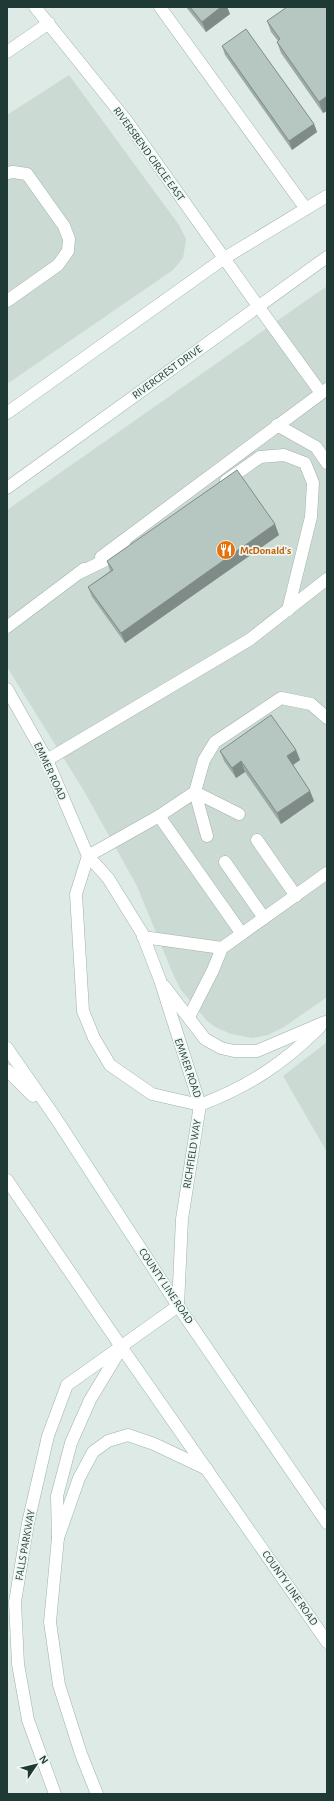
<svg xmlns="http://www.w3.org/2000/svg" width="334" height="1801" font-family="'Alegreya Sans',sans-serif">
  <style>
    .built { fill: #ccdad4 }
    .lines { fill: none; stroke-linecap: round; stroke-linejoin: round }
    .service-casing { stroke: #a0b2ac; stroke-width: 13 }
    .minor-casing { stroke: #a0b2ac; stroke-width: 13 }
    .tertiary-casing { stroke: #a0b2ac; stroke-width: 13 }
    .secondary-casing { stroke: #9cb6ae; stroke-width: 13 }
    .service { stroke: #fff; stroke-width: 12 }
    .minor { stroke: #fff; stroke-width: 12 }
    .tertiary { stroke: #fff; stroke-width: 12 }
    .secondary { stroke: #fff; stroke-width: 12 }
    .wall { fill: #9daba6 }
    .shaded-wall { fill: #7f8b87 }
    .building { fill: #b6c7c1; stroke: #7f8b87 }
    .labels { text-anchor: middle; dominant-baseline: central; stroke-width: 3.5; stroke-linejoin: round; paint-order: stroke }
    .street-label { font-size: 11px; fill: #1f3a34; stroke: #eef7f3 }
    .food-label { font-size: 11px; font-weight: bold; fill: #c56008; stroke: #eef7f3; text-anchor: start }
  </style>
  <rect width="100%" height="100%" fill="#ddeae5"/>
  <g class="built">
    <polygon points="69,75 179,225 186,239 183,258 173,270 7,384 7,115"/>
    <polygon points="327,286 327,997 284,1027 268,1035 252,1038 231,1034 215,1027 207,1021 181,990 173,974 137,886 84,791 7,667 7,510"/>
    <polygon points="327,1042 327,1152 283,1076"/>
  </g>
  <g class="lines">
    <g class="service-casing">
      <g id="service">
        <polyline points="160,7 306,209"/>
        <polyline points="7,52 49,23"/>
        <polyline points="7,173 13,172 27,174 64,226 69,239 68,251 58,265 7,301"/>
        <polyline points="258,306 321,393"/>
        <polyline points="277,425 316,447 327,463"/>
        <polyline points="226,481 260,457 284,455 305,463 313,483 311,517 288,610"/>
        <polyline points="101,557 327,389"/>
        <polyline points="79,573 128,549"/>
        <polyline points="7,627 84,569"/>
        <polyline points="47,760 249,640 327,579"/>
        <polyline points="159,816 242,934"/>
        <polyline points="207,836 195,792 239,814"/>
        <polyline points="257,840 296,896"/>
        <polyline points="88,856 159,816 195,792 204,760 215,742 281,698 311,704 327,718"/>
        <polyline points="225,862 264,918"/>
        <polyline points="143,937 222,948"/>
        <polyline points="189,1017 213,970 222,948 327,873"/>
      </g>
    </g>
    <g class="minor-casing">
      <g id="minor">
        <polyline points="35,7 126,120 258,306"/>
        <polyline points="7,413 223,259 327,196"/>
        <polyline points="7,488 327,257"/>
        <polyline points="7,689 47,760 88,856 108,878 142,933 160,980 200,1105 182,1219 178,1306"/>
        <polyline points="88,856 76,894 83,1011 94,1038 110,1065 152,1094 200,1105"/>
        <polyline points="164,986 205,1039 221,1048 234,1051 257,1051 325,1022"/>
        <path d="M200 1105C249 1086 283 1064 320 1027"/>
      </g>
    </g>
    <g class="tertiary-casing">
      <g id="tertiary">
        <polyline points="55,1794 28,1720 18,1664 15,1602 28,1523 48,1436 67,1385 178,1306"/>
        <polyline points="97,1794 81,1754 59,1685 50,1622 58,1538 57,1496 71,1443 90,1400 119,1352"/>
      </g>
    </g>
    <g class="secondary-casing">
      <g id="secondary">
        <polyline points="7,1048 55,1117 178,1306 327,1523"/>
        <polyline points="7,1070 33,1096"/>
        <polyline points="7,1180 122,1348 327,1642"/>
        <polyline points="58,1538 79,1478 93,1452 108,1441 128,1435 154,1444 207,1469"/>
      </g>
    </g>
    <use href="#service" class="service"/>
    <use href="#minor" class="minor"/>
    <use href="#tertiary" class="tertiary"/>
    <use href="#secondary" class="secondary"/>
  </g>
  <g class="wall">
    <polygon points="186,7 227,7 230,14 206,32"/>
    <polygon points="327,7 327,111 323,113 281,53 277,42 278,41 271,32 267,21"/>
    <polygon points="222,46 314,124 317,132 292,150 225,55"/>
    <polygon points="279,535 125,643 92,597 88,587 110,571 107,561"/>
    <polygon points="296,750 300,760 293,765 310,791 314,801 281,824 245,772 236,778 224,761 220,751"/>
  </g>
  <g class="shaded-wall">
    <polygon points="221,7 227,7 230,14 206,32 202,22"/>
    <polygon points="327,96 327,111 323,113 319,102"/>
    <polygon points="314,124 317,132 292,150 289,141"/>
    <polygon points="275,524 279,535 125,643 121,633"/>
    <polygon points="296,750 300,760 290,767 287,756"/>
    <polygon points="241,761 245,772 236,778 232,768"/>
    <polygon points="310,791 314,801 281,824 277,813"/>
  </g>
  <g class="building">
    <polygon points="190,7 221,7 202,22"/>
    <polygon points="287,7 327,7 327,96 319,102 277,42 280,39 267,21"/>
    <polygon points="246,29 314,124 289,141 222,46"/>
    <polygon points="237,470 275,524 121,633 88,587 113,570 107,561"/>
    <polygon points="271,715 296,750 287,756 310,791 277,813 241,761 232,768 220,751"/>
  </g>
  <defs>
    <g id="restaurant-disc" transform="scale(1)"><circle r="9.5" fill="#e8710a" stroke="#eef7f3"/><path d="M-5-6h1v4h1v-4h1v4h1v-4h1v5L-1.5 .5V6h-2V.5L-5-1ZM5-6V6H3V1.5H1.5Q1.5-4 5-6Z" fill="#fff"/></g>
  </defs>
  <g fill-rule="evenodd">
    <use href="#restaurant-disc" x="226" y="550"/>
  </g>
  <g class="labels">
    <g class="street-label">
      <text transform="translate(149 154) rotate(54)">RIVERSBEND CIRCLE EAST</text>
      <text transform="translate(167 372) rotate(-36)">RIVERCREST DRIVE</text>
      <text transform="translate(50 771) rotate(65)">EMMER ROAD</text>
      <text transform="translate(188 1068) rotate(71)">EMMER ROAD</text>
      <text transform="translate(192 1154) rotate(-81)">RICHFIELD WAY</text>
      <text transform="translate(166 1286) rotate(56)">COUNTY LINE ROAD</text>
      <text transform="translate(25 1545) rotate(-80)">FALLS PARKWAY</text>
      <text transform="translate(290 1588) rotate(55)">COUNTY LINE ROAD</text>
    </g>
    <g class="food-label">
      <text x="240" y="550">McDonald's</text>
    </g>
  </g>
  <rect width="334" height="1801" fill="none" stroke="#1f3a34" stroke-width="16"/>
  <g transform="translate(36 1765) rotate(55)" stroke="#eef7f3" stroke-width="3" paint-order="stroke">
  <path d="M0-3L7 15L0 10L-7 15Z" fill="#1f3a34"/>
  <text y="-6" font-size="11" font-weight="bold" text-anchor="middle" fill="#1f3a34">N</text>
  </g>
</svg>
